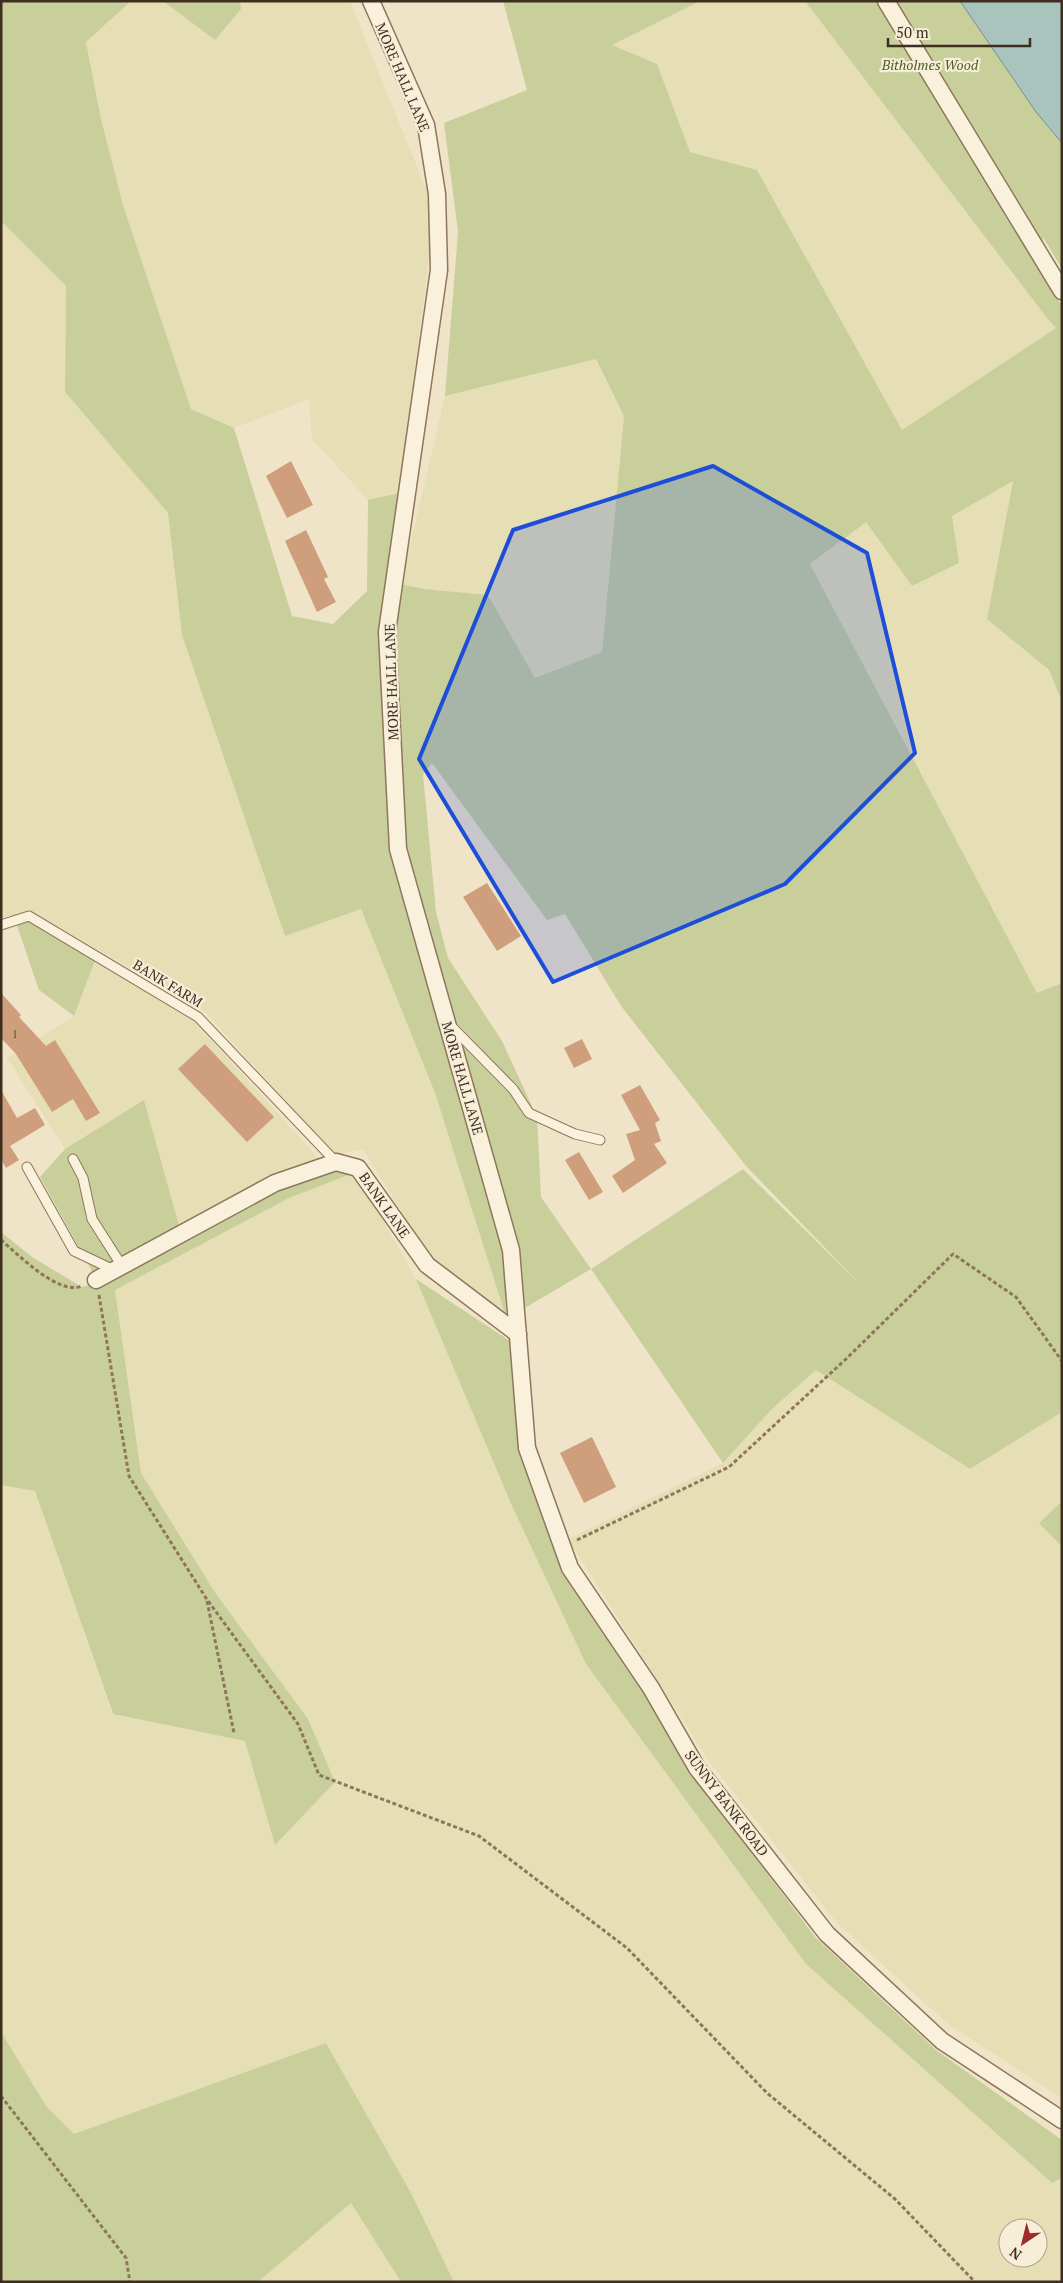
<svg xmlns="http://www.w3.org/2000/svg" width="1063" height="2283" font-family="'PT Serif',serif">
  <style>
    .farmland { fill: #e6deb5; fill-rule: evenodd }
    .green { fill: #c9cf9b; fill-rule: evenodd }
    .water { fill: #a9c4bc; stroke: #6f938a }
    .building { fill: #cf9f7d }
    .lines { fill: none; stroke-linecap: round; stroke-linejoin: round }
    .lane-casing { stroke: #8d765c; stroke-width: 11 }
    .street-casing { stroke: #8d765c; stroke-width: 19 }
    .path { stroke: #8d765c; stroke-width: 3; stroke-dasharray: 4 2.5; stroke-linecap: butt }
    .lane { stroke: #faf1dc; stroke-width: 9 }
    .street { stroke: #faf1dc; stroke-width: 16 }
    .marked { fill: #1d4ed8; fill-opacity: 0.2; stroke: #1d4ed8; stroke-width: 4; stroke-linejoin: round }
    .labels { text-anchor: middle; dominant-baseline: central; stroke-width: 4.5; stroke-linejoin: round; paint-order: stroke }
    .number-label { font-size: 11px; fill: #624a37 }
    .park-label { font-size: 14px; font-style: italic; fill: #4d5a26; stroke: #f7eed8 }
    .street-label { font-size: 14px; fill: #3d2e20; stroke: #f7eed8 }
  </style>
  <rect width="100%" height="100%" fill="#f0e4c8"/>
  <g class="farmland">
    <polygon points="131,1 163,1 215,40 241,9 240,1 350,1 435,211 399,493 368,500 312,439 309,399 234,428 191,409 123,205 101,119 86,41"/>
    <polygon points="700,1 805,1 1047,318 1057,328 902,431 757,170 690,152 657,64 611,45"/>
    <polygon points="1,221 66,286 65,392 168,513 182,635 285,936 361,909 435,1093 506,1317 434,1264 363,1149 335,1155 204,1011 31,911 1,918"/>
    <polygon points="596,359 624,416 602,652 535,678 488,595 424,589 401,584 445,396"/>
    <polygon points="1013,480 987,619 1049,670 1062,702 1062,983 1037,993 810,564 866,521 912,586 952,516"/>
    <polygon points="96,958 196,1023 320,1160 180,1229 144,1101 65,1149 7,1058 74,1016"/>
    <path d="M356 1172 416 1279 512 1506 586 1664 806 1964 1052 2183 1062 2178V2282H454L411 2193 326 2043 74 2134 46 2106 21 2067 1 2032V1485L35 1491 112 1714 246 1741 275 1845 216 1594 141 1473 115 1290 289 1198ZM1008 2228H1038V2258H1008Z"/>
    <polygon points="816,1370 970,1469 1062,1412 1062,1501 1039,1523 1062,1547 1062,2098 949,2025 837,1923 708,1760 568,1539 723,1463 772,1409"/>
    <polygon points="351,2203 401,2282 258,2282"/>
  </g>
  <g class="green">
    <polygon points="1,1 131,1 86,42 101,119 123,205 191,409 234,428 292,616 333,624 367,591 368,500 399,493 381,627 391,851 504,1255 506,1317 435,1093 361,909 285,936 182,635 168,513 65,392 66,286 1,221"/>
    <polygon points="163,1 240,1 241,9 215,40"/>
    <path d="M503 1H700L612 45 657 64 690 152 757 170 902 430 1056 328 1047 318 805 1H960L1036 112 1062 143V269L1043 237 1044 276 1062 306V702L1049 670 987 619 1013 481 952 516 959 563 912 586 866 522 810 564 1037 993 1062 983V1412L970 1469 816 1370 772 1409 723 1463 591 1269 523 1309 403 847 392 633 401 584 424 589 488 595 535 678 602 652 624 416 596 359 445 396 458 232 444 123 527 90ZM432 763 547 920 565 914 621 1006 746 1166 862 1286 743 1169 591 1269 541 1197 537 1117 502 1041 448 958 436 912 423 774Z"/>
    <polygon points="13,914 96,958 74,1016 39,990"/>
    <polygon points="144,1100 180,1229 94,1275 40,1177 65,1149"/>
    <polygon points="334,1167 356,1172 289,1198 115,1290 141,1473 216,1594 308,1719 335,1782 275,1845 245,1741 113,1714 35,1491 1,1485 1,1232 32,1257 82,1287 99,1282 276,1187"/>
    <polygon points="416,1279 510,1341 520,1452 570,1568 690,1772 816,1938 936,2050 1062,2140 1062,2178 1052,2183 806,1964 586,1664 512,1506"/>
    <polygon points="1062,1501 1062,1547 1039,1523"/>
    <polygon points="1,2032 46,2106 74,2134 326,2043 411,2193 454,2282 401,2282 351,2203 258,2282 1,2282"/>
  </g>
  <polygon class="water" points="960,1 1062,1 1062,143 1036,112"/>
  <g class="building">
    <polygon points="291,461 313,505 287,518 266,476"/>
    <polygon points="306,530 328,577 324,579 336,602 317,612 285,541"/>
    <polygon points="487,883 521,936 497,951 463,897"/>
    <polygon points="1,993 21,1015 19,1017 46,1046 55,1040 100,1113 86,1121 73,1099 52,1112 16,1054 1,1038"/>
    <polygon points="582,1039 592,1059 574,1068 564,1048"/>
    <polygon points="205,1044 274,1117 247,1142 178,1069"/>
    <polygon points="640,1085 660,1120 655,1123 661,1141 654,1144 667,1163 623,1193 612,1176 635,1160 626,1134 640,1130 621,1095"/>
    <polygon points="1,1090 17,1118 35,1108 45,1125 10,1146 19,1160 6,1168 1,1159"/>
    <polygon points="579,1152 603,1192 589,1200 565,1160"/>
    <polygon points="592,1437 616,1487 584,1503 560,1453"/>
  </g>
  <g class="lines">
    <g class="lane-casing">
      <g id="lane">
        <polyline points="1,925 29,916 198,1017 336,1162"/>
        <polyline points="452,1027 513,1089 529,1113 575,1134 600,1140"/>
        <polyline points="73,1159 83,1178 92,1219 122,1266"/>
        <polyline points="27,1167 74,1251 114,1270"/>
      </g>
    </g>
    <g class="street-casing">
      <g id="street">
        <polyline points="371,1 426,125 437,194 439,270 387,632 398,849 511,1250 527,1448 570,1568 651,1688 697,1768 827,1934 942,2041 1062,2120"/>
        <polyline points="886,1 1062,291"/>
        <polyline points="96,1280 275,1183 336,1162 358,1168 427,1265 518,1334"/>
      </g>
    </g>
    <g class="path">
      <path d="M1 1240C18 1254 58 1296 82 1286"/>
      <polyline points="99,1295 129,1476 206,1598 298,1724 319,1775 479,1836 627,1948 767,2093 895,2199 975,2282"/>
      <polyline points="577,1540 729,1467 846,1359 953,1254 1016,1297 1062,1361"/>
      <polyline points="207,1601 234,1733"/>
      <polyline points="1,2096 126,2258 130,2282"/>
    </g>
    <use href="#lane" class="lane"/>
    <use href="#street" class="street"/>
  </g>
  <path class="marked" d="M713 466 867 553 915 753 785 884 553 982 419 759 513 530Z"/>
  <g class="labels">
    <g class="number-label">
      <text x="15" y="1034">1</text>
    </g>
    <g class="park-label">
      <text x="930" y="64">Bitholmes Wood</text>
    </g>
    <g class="street-label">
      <text transform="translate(403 77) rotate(67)">MORE HALL LANE</text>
      <text transform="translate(391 682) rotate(-92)">MORE HALL LANE</text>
      <text transform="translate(168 983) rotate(31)">BANK FARM</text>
      <text transform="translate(463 1078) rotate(74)">MORE HALL LANE</text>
      <text transform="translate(385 1205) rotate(55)">BANK LANE</text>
      <text transform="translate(727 1803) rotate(53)">SUNNY BANK ROAD</text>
    </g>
  </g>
  <rect width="1063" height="2283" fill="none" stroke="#3d2e20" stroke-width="5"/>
  <g transform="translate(1023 2243) rotate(215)"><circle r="24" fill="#f7eed8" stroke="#ada18e"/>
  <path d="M0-4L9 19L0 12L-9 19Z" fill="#9e2a2b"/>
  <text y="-8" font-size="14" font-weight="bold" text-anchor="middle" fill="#3d2e20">N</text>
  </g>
  <path d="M888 38v8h142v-8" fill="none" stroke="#3d2e20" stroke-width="2.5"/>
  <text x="896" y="38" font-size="15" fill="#3d2e20" stroke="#f7eed8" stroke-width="4" paint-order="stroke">50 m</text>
</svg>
